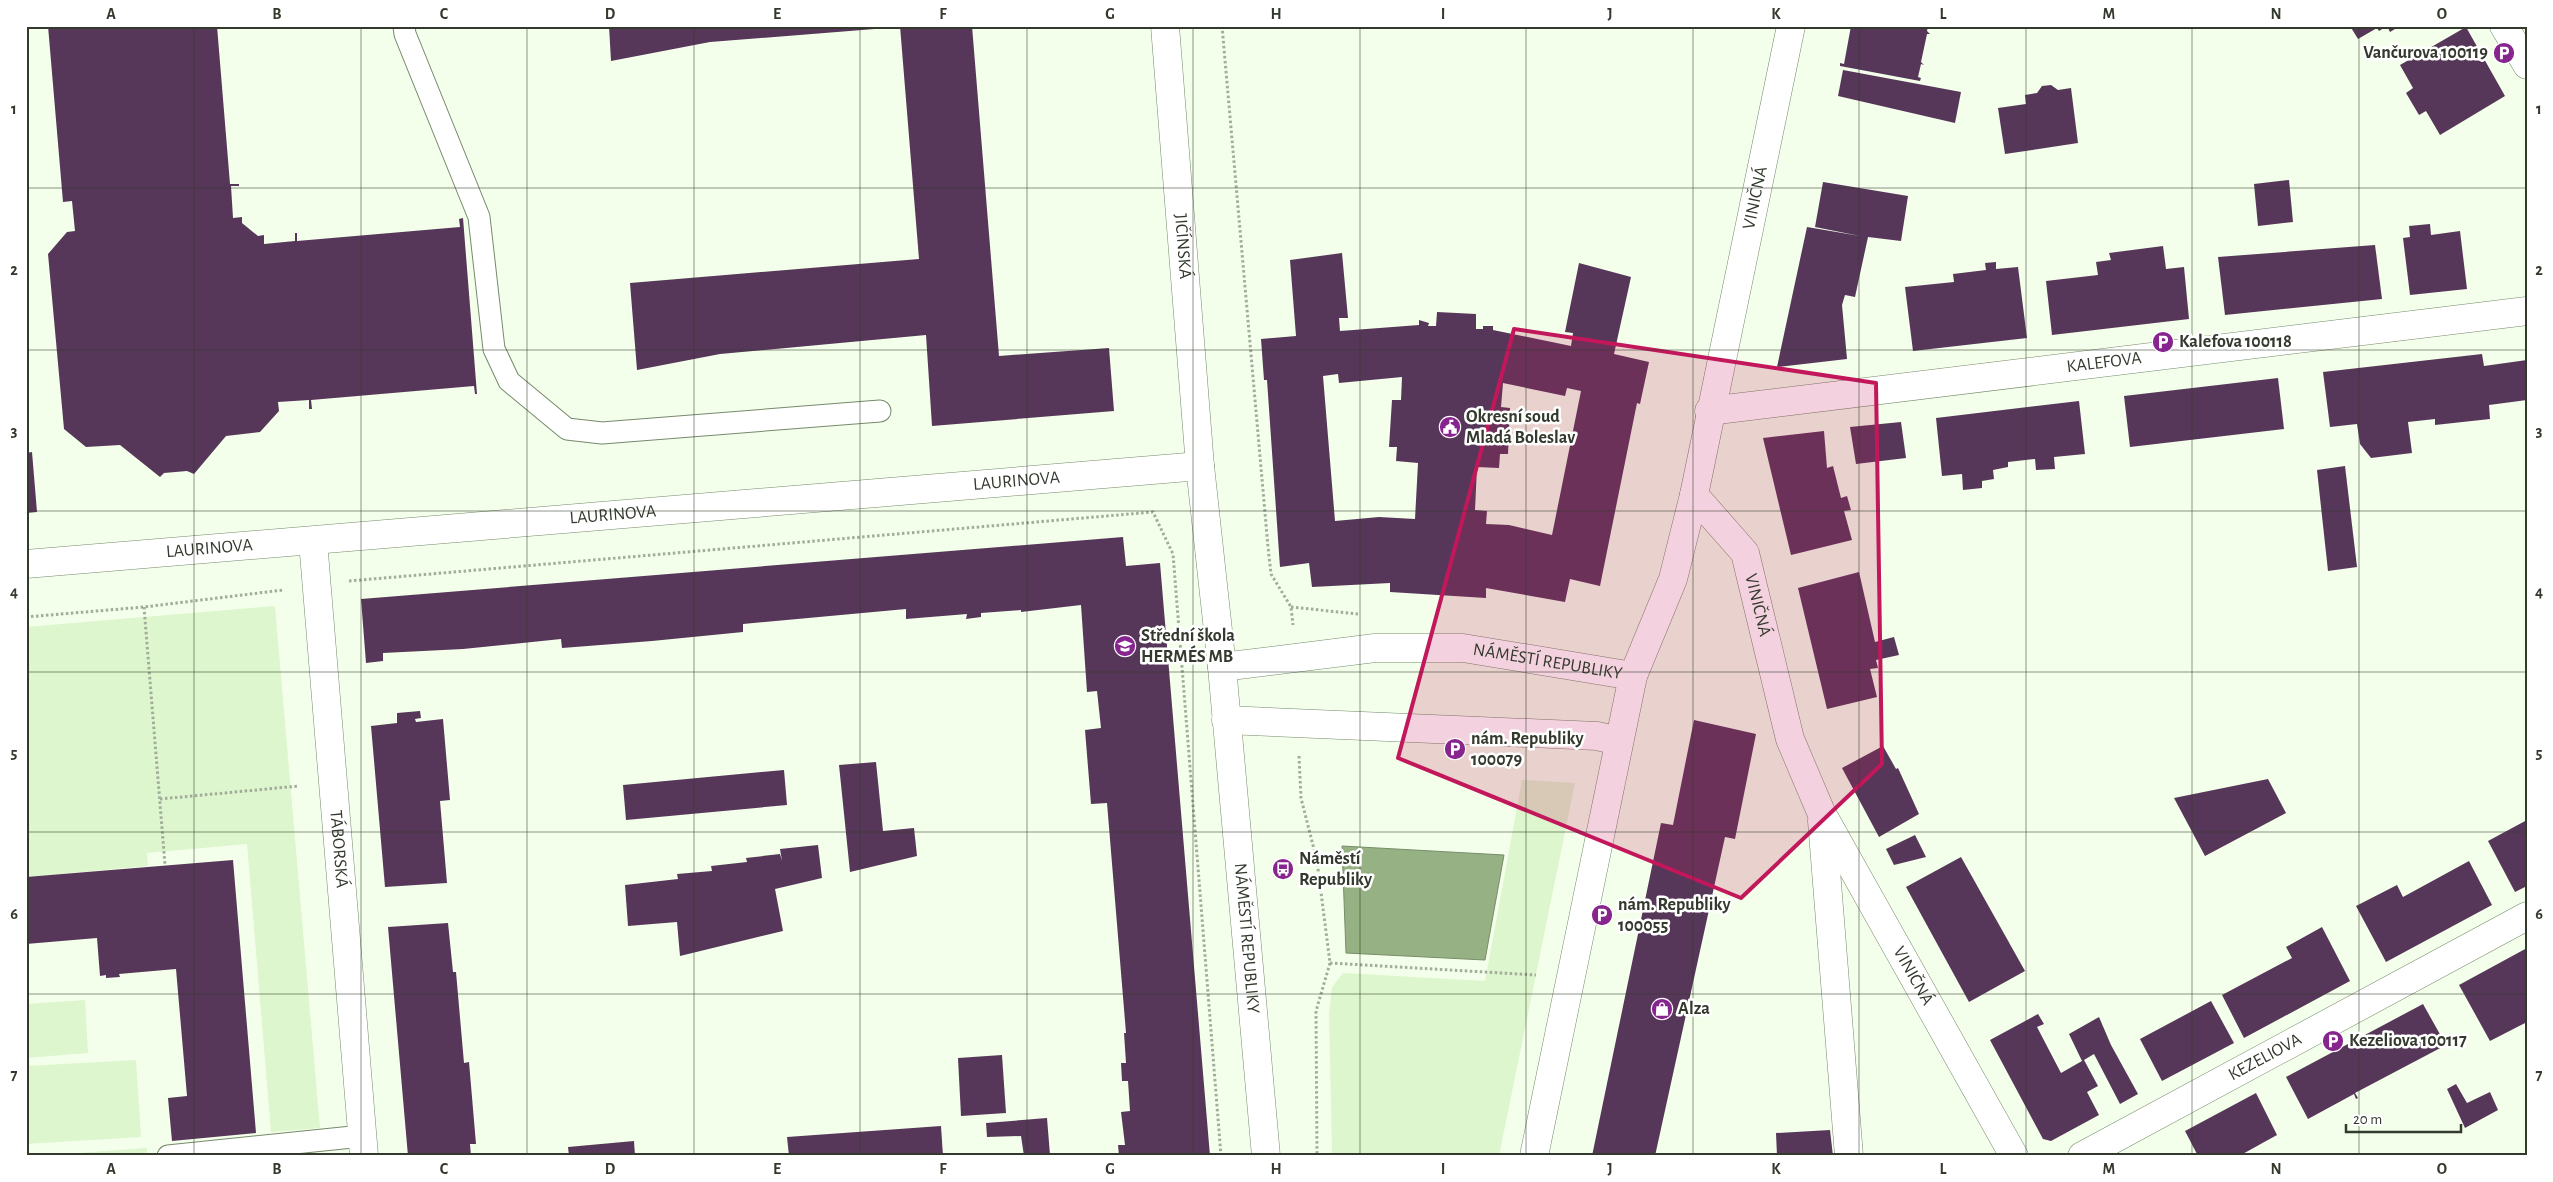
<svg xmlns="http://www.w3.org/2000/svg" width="2553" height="1182" font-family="'Alegreya Sans',sans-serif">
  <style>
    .green { fill: #def6cd }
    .water { fill: #96b183; stroke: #788d69 }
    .building { fill: #573759; fill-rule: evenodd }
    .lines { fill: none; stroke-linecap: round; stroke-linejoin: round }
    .lane-casing { stroke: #77896b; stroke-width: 23 }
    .street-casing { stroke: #77896b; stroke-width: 29 }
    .secondary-casing { stroke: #77896b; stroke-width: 29 }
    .path { stroke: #a2ac9b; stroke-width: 3; stroke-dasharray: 2.5 2.5; stroke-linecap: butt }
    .lane { stroke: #fff; stroke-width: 21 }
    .street { stroke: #fff; stroke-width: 28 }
    .secondary { stroke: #fff; stroke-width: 28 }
    .marked { fill: #c2185b; fill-opacity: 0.2; stroke: #c2185b; stroke-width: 4; stroke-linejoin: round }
    .grid { fill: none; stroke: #333a2d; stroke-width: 1; stroke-opacity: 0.55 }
    .labels { text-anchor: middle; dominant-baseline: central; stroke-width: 5; stroke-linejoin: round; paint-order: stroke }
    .poi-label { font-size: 18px; font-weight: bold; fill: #333a2d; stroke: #fff; text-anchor: start }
    .street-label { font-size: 18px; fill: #333a2d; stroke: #fff }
    .neatline { fill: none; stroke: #333a2d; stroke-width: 2 }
    .grid-label { font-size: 16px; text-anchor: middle; font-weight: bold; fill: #333a2d }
  </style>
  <rect width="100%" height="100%" fill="#f3ffeb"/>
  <g class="green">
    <polygon points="275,606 320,1128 271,1132 247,844 147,853 148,866 26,877 26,627"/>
    <polygon points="1522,780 1575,783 1499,1156 1332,1156 1329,1013 1332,987 1343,973 1485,981"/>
    <polygon points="85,1000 88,1053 26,1058 26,1004"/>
    <polygon points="136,1060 141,1137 26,1144 26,1066"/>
    <polygon points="147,1148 147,1156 36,1156"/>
  </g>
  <polygon class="water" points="1342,846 1504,855 1485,960 1346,953"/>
  <g class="building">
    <polygon points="48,26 217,26 230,184 239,184 239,186 231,186 233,218 242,217 242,223 258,236 264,235 264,244 295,241 295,233 297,233 297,241 460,227 459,219 463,218 477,394 475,394 474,386 311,400 312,409 309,409 309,400 278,402 279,411 260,432 226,436 194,474 187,471 164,473 160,477 120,445 86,447 64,429 48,254 67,232 75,231 72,201 63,202"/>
    <polygon points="437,26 452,26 452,28 438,29"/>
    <polygon points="609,26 887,26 887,28 710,42 611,61"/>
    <polygon points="900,26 972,26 999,356 1109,348 1114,411 932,426 926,335 720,354 637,370 630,283 919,259"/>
    <polygon points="1851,26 1928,26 1927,31 1930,34 1927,34 1921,62 1924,65 1921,64 1918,77 1921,78 1920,81 1840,66 1840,63 1844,64"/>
    <polygon points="2350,26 2400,26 2390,32 2387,26 2379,31 2377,28 2358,39"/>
    <polygon points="2466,27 2505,96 2440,135 2426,111 2419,115 2406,93 2413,88 2400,65"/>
    <polygon points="1843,70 1961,92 1955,123 1838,96"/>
    <polygon points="2051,85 2058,90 2071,88 2078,143 2005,154 1998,108 2026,104 2025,95 2037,93 2042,86"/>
    <polygon points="2289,180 2293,222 2258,226 2254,184"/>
    <polygon points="1823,182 1908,196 1901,241 1868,237 1855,297 1845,295 1842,305 1847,359 1777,367 1807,227 1860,236 1815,227"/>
    <polygon points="2430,224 2431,235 2460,231 2467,289 2410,295 2403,238 2410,237 2409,226"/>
    <polygon points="2375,245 2382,299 2225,315 2218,257"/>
    <polygon points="2163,246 2166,269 2184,267 2189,319 2052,335 2046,281 2098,275 2096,262 2111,260 2109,253"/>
    <path d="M1342 253 1348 318H1339L1340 331 1419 325V320L1429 323 1428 326H1436L1437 312 1476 314V329H1483V326H1493V330L1571 346 1573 333 1565 332 1579 263 1631 277 1614 354 1649 362 1640 404 1637 403 1600 586 1570 579 1565 602 1486 588V598L1390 592V583L1312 587 1309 563 1280 567 1267 380H1264L1261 339 1296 336 1290 260ZM1338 374 1339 383 1402 377 1401 400H1392L1389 447H1397L1396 461 1418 463 1415 519 1379 517 1335 521 1323 376ZM1503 383 1565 396 1567 388 1581 391 1552 535 1509 525 1486 524 1487 511 1475 510 1477 467 1499 468 1500 454H1508L1510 408 1501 407Z"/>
    <polygon points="1996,262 1996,269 2018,267 2027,338 1913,351 1905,287 1954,282 1953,274 1986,270 1985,263"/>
    <polygon points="2482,354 2484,366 2527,360 2527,400 2489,405 2490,419 2435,425 2435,419 2408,422 2412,453 2371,458 2360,444 2357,424 2330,427 2323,372"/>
    <polygon points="2278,378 2284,429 2130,447 2124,396"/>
    <polygon points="2079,401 2085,454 2054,457 2055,469 2036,470 2035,459 2008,462 2008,467 1993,470 1994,479 1982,481 1982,488 1963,490 1962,474 1942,476 1936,418"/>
    <polygon points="1901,422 1906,458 1856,464 1850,427"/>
    <polygon points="1824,431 1827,468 1833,466 1841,498 1847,496 1851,510 1844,511 1852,540 1791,555 1763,438"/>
    <polygon points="32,452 37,512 26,513 26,453"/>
    <polygon points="2345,466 2357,567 2328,571 2317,470"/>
    <polygon points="1123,537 1126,566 1160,563 1210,1156 1119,1156 1118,1145 1125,1145 1121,1112 1130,1111 1128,1081 1122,1081 1121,1063 1126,1063 1124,1033 1126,1033 1107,803 1091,804 1085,730 1101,728 1097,691 1087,692 1081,605 1021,612 1021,610 981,613 981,617 966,619 967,614 906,619 906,609 743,624 743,632 652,641 562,648 561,639 463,649 383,653 383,661 366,663 361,599"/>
    <polygon points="1859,572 1875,642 1894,637 1899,655 1876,660 1878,668 1870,669 1877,697 1827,709 1798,588"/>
    <polygon points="420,711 421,718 415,719 416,722 443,719 450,800 440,801 447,883 385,887 371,726 397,723 397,713"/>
    <polygon points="1694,720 1756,734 1735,839 1725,837 1655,1156 1592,1156 1661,823 1673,825"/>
    <polygon points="1883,746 1896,769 1898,768 1919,814 1879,837 1842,768"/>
    <polygon points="876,762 883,831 914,828 917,856 850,872 839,765"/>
    <polygon points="784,770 787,805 626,820 623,785"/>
    <polygon points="2268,779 2286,813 2205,856 2174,798"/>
    <polygon points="2527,820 2527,886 2515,892 2488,841"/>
    <polygon points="1915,835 1926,857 1894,865 1886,849"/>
    <polygon points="818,845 822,878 775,889 783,931 680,956 677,922 628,926 625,885 678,879 677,874 712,871 711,866 747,862 746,858 780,854 782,861 780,849"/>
    <polygon points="1961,857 2025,971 1969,1002 1906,887"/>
    <polygon points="233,860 256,1133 172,1141 168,1098 187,1096 176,969 119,974 120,977 106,978 106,975 100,976 97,938 26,944 26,877"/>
    <polygon points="2469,861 2492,905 2386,962 2356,906 2397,885 2403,897"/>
    <polygon points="448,923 453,972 456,972 464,1063 469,1062 476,1144 470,1144 471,1156 408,1156 388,927"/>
    <polygon points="2322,927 2350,981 2244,1038 2222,995 2292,958 2286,947"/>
    <polygon points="2527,948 2527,1022 2490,1041 2459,985"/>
    <polygon points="26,949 28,949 29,963 26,963"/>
    <polygon points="2211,1001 2234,1043 2162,1081 2140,1039"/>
    <polygon points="2423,1004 2446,1045 2355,1093 2358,1098 2356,1099 2354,1094 2308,1119 2286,1077"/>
    <polygon points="2038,1014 2044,1024 2037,1027 2061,1073 2082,1061 2069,1034 2099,1017 2111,1045 2138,1094 2120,1104 2094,1054 2084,1060 2098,1086 2087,1092 2099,1115 2051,1141 2043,1139 1990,1040"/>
    <polygon points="1002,1055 1006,1113 961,1116 958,1058"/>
    <polygon points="2456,1084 2467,1103 2490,1092 2498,1110 2465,1128 2447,1089"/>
    <polygon points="2256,1093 2277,1135 2239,1156 2198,1156 2185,1131"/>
    <polygon points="1047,1118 1050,1155 1024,1156 1021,1136 987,1137 986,1123"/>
    <polygon points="941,1126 943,1156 789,1156 787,1137"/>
    <polygon points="1830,1130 1833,1156 1777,1156 1776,1133"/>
    <polygon points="634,1141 635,1156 569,1156 568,1147"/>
  </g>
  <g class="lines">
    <g class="lane-casing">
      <g id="lane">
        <polyline points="404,26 405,34 479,217 494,349 509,381 567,429 602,433 880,411"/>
        <polyline points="168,1156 362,1136"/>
      </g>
    </g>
    <g class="street-casing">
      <g id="street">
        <polyline points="2504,26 2527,65"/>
        <path id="s1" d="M1709 411 2527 311"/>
        <path id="s2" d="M1694 495 1745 553 1790 739 1821 812 2014 1156"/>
        <path id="s3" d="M313 541 364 1156"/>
        <path id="s4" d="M26 564 1200 466"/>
        <path id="s5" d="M1222 667 1375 648H1463L1633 676"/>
        <polyline points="1226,720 1597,736 1619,741"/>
        <polyline points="1822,821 1849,1156"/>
        <path id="s6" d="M1534 1156 1633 676 1673 579 1694 495 1791 26"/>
        <path id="s7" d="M2082 1156 2527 916"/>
      </g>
    </g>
    <g class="secondary-casing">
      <g id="secondary">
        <path id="s8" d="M1165 26 1200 466 1222 667 1266 1156"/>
      </g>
    </g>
    <g class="path">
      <polyline points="1222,26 1268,547 1271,574 1291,607 1293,625"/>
      <polyline points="349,581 1153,512 1173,554 1221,1156"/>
      <polyline points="144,607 165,865"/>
      <polyline points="1291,607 1358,614"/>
      <polyline points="26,617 144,607 283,590"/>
      <polyline points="1299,756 1301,798 1317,861 1330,963 1316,1011 1317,1156"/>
      <polyline points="160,799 299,786"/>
      <polyline points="1330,963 1536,975"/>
    </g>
    <use href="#lane" class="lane"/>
    <use href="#street" class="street"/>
    <use href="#secondary" class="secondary"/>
  </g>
  <path class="marked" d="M1514 329 1876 383 1882 764 1741 898 1398 758Z"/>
  <path class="grid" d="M194 26V1156M361 26V1156M527 26V1156M694 26V1156M860 26V1156M1027 26V1156M1193 26V1156M1360 26V1156M1526 26V1156M1693 26V1156M1859 26V1156M2026 26V1156M2192 26V1156M2359 26V1156M26 188H2527M26 350H2527M26 511H2527M26 672H2527M26 832H2527M26 994H2527"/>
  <defs>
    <g id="parking-disc" transform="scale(1.125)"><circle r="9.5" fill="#87258e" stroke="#fff"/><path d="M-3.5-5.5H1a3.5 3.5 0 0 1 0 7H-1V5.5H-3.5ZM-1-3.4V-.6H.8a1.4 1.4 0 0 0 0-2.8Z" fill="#fff"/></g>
    <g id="civic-disc" transform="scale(1.125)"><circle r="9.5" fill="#87258e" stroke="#fff"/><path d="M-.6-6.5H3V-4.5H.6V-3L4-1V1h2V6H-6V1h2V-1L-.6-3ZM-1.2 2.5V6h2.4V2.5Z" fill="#fff"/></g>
    <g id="school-disc" transform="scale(1.125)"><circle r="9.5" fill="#87258e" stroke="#fff"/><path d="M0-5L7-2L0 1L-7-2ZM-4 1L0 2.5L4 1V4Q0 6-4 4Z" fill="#fff"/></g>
    <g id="bus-disc" transform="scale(1.125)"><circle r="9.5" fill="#87258e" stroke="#fff"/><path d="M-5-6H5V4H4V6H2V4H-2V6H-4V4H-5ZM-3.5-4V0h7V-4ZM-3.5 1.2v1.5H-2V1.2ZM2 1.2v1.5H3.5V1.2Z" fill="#fff"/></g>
    <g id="shop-disc" transform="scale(1.125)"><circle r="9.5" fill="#87258e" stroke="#fff"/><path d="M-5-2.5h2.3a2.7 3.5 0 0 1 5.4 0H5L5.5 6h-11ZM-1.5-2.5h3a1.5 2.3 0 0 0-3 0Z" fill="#fff"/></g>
  </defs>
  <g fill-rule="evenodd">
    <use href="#parking-disc" x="2504" y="53"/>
    <use href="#parking-disc" x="2163" y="342"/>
    <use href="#civic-disc" x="1450" y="427"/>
    <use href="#school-disc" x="1125" y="646"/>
    <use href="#parking-disc" x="1455" y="749"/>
    <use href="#bus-disc" x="1283" y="869"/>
    <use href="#parking-disc" x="1602" y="915"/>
    <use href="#shop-disc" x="1662" y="1009"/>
    <use href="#parking-disc" x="2333" y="1041"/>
  </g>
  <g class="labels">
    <g class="poi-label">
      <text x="2488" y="53" text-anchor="end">Vančurova 100119</text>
      <text x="2179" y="342">Kalefova 100118</text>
      <text x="1466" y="417">Okresní soud<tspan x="1466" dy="21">Mladá Boleslav</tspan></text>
      <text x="1141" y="636">Střední škola<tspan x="1141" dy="21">HERMÉS MB</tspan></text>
      <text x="1471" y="739">nám. Republiky<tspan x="1471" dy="21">100079</tspan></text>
      <text x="1299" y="859">Náměstí<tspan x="1299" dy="21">Republiky</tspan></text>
      <text x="1618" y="905">nám. Republiky<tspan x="1618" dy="21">100055</tspan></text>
      <text x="1678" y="1009">Alza</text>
      <text x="2349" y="1041">Kezeliova 100117</text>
    </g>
    <g class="street-label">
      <text stroke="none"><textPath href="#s6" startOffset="985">VINIČNÁ</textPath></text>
      <text stroke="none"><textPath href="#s8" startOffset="221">JIČÍNSKÁ</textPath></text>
      <text stroke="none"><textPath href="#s1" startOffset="398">KALEFOVA</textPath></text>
      <text stroke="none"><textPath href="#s4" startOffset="994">LAURINOVA</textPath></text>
      <text stroke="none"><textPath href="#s4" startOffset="589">LAURINOVA</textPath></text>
      <text stroke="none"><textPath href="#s4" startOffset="184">LAURINOVA</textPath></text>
      <text stroke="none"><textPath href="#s2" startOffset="131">VINIČNÁ</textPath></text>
      <text stroke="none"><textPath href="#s5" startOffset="328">NÁMĚSTÍ REPUBLIKY</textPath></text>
      <text stroke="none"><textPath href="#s3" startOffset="309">TÁBORSKÁ</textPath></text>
      <text stroke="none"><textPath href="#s8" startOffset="916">NÁMĚSTÍ REPUBLIKY</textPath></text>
      <text stroke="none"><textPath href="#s2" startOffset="536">VINIČNÁ</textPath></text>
      <text stroke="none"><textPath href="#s7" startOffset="208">KEZELIOVA</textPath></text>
    </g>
  </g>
  <rect width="2553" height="1182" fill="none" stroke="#ffffff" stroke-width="55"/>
  <path d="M2346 1124v8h115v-8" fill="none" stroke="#333a2d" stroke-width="2.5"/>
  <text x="2353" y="1124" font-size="15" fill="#333a2d" stroke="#ffffff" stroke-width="4" paint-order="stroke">20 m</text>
  <rect x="28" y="28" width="2498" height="1126" class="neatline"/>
  <g class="grid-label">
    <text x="111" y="19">A</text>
    <text x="277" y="19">B</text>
    <text x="444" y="19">C</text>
    <text x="610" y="19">D</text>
    <text x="777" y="19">E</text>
    <text x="943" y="19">F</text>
    <text x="1110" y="19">G</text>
    <text x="1276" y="19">H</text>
    <text x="1443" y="19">I</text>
    <text x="1610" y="19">J</text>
    <text x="1776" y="19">K</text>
    <text x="1943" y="19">L</text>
    <text x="2109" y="19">M</text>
    <text x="2276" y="19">N</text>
    <text x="2442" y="19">O</text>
    <text x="14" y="114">1</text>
    <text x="2539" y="114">1</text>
    <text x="14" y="275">2</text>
    <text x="2539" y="275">2</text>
    <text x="14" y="436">3</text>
    <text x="2539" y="436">3</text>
    <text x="14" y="597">4</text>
    <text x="2539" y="597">4</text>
    <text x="14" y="758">5</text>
    <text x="2539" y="758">5</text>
    <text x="14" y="919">6</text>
    <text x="2539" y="919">6</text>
    <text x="14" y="1080">7</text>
    <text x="2539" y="1080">7</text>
    <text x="111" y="1174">A</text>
    <text x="277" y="1174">B</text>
    <text x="444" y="1174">C</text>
    <text x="610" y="1174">D</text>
    <text x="777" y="1174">E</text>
    <text x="943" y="1174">F</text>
    <text x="1110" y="1174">G</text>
    <text x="1276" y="1174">H</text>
    <text x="1443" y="1174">I</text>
    <text x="1610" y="1174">J</text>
    <text x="1776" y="1174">K</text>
    <text x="1943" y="1174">L</text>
    <text x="2109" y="1174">M</text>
    <text x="2276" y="1174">N</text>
    <text x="2442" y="1174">O</text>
  </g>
</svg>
